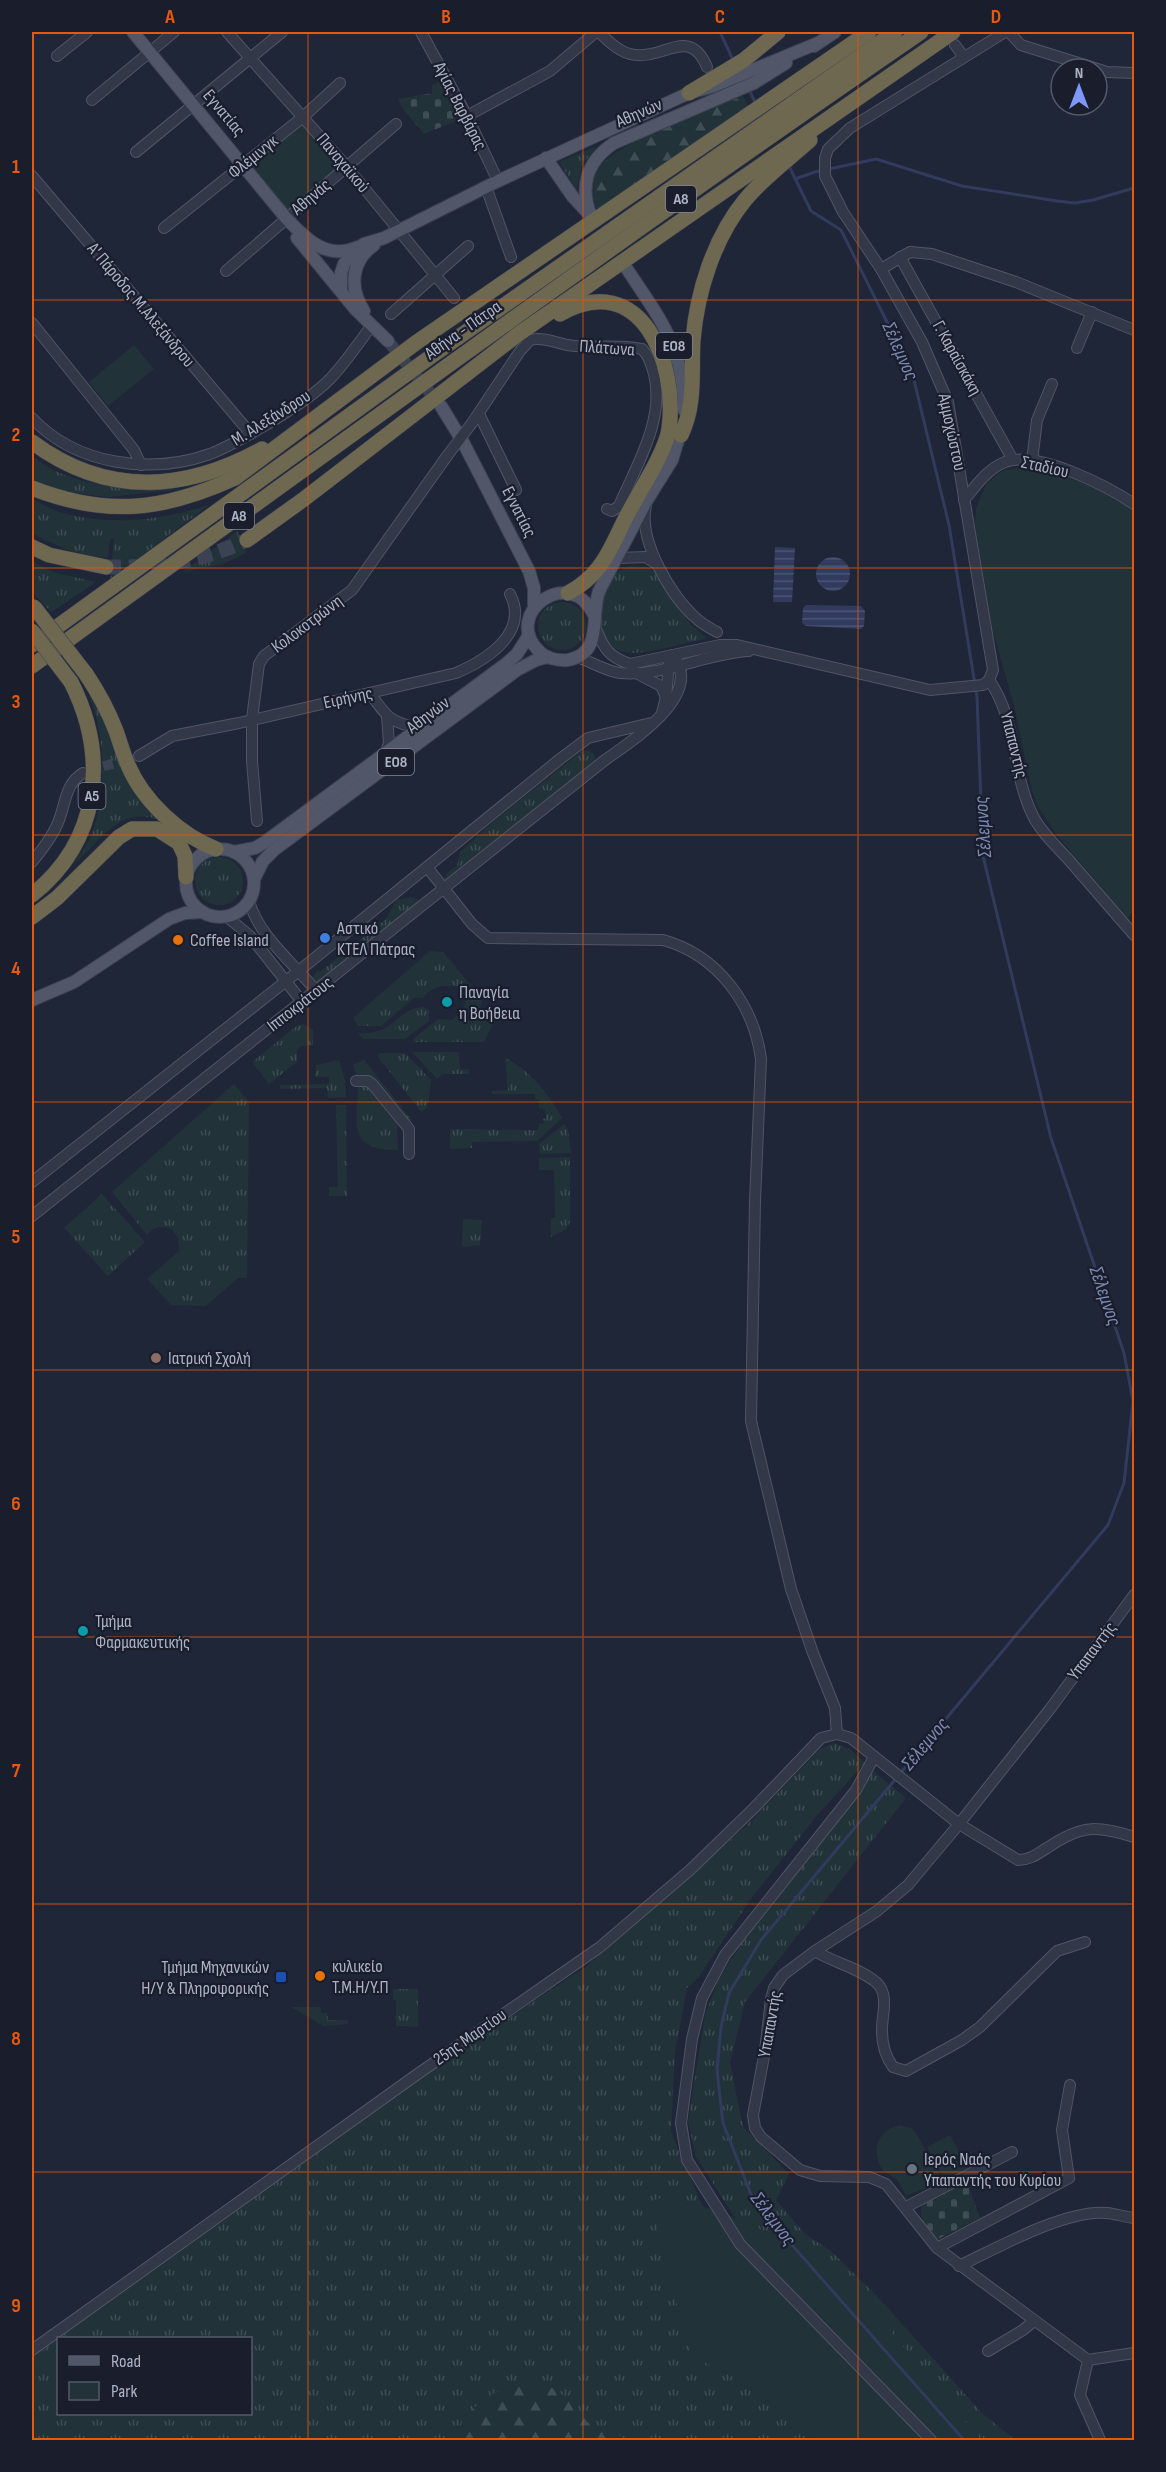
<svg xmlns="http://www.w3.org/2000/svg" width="1166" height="2472" font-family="'Sofia Sans Condensed',sans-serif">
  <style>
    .grass { fill: url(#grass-tufts) }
    .forest { fill: url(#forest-firs) }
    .cemetery { fill: url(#cemetery-stones) }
    .green { fill: #213239 }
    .water { fill: url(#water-rules) }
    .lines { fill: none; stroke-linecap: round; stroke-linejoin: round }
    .stream { stroke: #313b5d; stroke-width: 3 }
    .minor-tunnel { stroke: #3b4254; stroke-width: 10; stroke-dasharray: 10 5; stroke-linecap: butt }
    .major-tunnel { stroke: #3b4254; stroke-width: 12; stroke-dasharray: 12 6; stroke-linecap: butt }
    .highway-tunnel { stroke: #3b4254; stroke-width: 15; stroke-dasharray: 15 8; stroke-linecap: butt }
    .minor-casing { stroke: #505566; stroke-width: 12 }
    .major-casing { stroke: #3c4152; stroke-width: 14 }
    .highway-casing { stroke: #3e4253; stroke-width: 16 }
    .minor { stroke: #333848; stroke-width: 10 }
    .major { stroke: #515768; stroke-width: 12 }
    .highway { stroke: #6e6850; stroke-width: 15 }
    .minor-bridge-casing { stroke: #505566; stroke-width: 12; stroke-linecap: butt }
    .highway-bridge-casing { stroke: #3e4253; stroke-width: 16; stroke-linecap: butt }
    .minor-bridge { stroke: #333848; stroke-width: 10 }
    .highway-bridge { stroke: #6e6850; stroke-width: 15 }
    .grid { fill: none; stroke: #e8590c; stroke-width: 1.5; stroke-opacity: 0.55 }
    .shop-dot { fill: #3f7fe0; stroke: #191d2c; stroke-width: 2 }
    .food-dot { fill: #e8710a; stroke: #191d2c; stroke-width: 2 }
    .culture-dot { fill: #0f9aa8; stroke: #191d2c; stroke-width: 2 }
    .education-dot { fill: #8d6e63; stroke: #191d2c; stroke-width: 2 }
    .transit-dot { fill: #1a4fb4; stroke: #191d2c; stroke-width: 2 }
    .worship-dot { fill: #6b7280; stroke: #191d2c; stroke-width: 2 }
    .labels { text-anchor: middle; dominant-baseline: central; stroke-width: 4.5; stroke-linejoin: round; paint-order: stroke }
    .shield { fill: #191d2c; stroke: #818597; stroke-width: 1.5 }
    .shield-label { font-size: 16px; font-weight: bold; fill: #adb2c5 }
    .street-label { font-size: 18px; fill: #adb2c5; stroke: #191d2c }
    .poi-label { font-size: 18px; fill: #adb2c5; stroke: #191d2c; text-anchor: start }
    .water-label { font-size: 20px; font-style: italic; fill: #7c8ab2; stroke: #191d2c }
    .neatline { fill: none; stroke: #e8590c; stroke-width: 2 }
    .grid-label { font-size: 20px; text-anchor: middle; font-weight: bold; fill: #e8590c }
  </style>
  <defs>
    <pattern id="grass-tufts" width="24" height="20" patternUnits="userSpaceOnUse" patternTransform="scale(1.5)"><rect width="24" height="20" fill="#213239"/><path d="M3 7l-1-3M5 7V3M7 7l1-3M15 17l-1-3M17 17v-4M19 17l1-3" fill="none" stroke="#3f4d54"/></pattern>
    <pattern id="forest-firs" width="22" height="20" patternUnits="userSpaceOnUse" patternTransform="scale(1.5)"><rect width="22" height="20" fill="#213239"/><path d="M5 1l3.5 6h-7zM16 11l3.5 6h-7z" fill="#3f4d54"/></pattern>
    <pattern id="cemetery-stones" width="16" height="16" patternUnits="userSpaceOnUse" patternTransform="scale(1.5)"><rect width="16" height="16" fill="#213239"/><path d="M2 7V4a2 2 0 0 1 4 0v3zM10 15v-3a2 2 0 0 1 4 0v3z" fill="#3f4d54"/></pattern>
    <pattern id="water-rules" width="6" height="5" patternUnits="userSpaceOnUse" patternTransform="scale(1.5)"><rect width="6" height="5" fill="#313b5d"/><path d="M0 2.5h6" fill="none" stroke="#4c5573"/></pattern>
  </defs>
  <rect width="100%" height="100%" fill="#1f2638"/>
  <g class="grass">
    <polygon points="597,146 582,165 577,189 559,162"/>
    <path d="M32 456C73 490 131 488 181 489L109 497 66 492 32 482Z"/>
    <path d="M32 499C42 504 54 511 66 514 114 526 162 520 209 505L110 579 114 539H110L108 558C80 556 55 546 32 533Z"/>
    <polygon points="237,531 246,553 223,564 183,572"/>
    <polygon points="32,562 56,573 96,582 51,612 32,592"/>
    <path d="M631 566 648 567 655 572 671 599 692 626 707 638C686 643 643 656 624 652 588 645 594 573 631 566Z"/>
    <circle cx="562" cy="626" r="24"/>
    <path d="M92 695 105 720 124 776 138 799 160 820C119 805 100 842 73 865 79 856 86 847 90 838 107 800 106 734 89 696Z"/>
    <path d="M583 750C592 750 594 753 596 760L447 880 444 879 447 873 457 866 460 852 498 818Z"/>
    <circle cx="219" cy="881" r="24"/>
    <polygon points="410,897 419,900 418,905 317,984 312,978 318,970 320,972 386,919 396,900"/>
    <path d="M430 951 443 952 482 999 480 1010 464 1011 466 996 456 986C442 985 430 987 423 998H414L381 1026H358L353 1018Z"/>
    <path d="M424 1007 429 1010V1021L405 1039H363L358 1033C395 1036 398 1007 424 1007Z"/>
    <polygon points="460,1014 498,1014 484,1042 414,1042 413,1039 438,1019 452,1020"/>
    <polygon points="303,1024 313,1030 313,1045 300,1046 297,1051 297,1062 269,1084 252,1062 298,1025"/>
    <polygon points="412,1052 459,1052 460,1069 469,1069 469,1074 442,1074 437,1079"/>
    <polygon points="379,1053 405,1053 431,1080 428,1107 421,1112 378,1057"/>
    <path d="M505 1058C530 1070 549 1094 562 1118L537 1141 472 1142V1148L450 1149V1129L538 1130 539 1124 544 1123 543 1119 546 1118 545 1109 539 1108V1100L535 1099V1094H492V1091L508 1090Z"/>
    <polygon points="339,1060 345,1080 346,1097 328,1098 327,1088 280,1089 280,1085 329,1084 329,1077 315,1077 316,1065"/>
    <polygon points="364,1060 412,1120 409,1122 357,1077 353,1065"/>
    <path d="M234 1084 249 1102 247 1278H238L206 1306 171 1305 147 1279 179 1251 178 1238 172 1229C160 1226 156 1225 147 1235L112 1192Z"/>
    <path d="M358 1084 369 1086 397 1121 398 1150C346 1150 358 1124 358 1084Z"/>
    <polygon points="336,1105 346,1105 347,1196 329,1196 329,1187 338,1187"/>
    <polygon points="564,1124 568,1130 571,1153 540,1154 539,1144"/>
    <polygon points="570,1157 570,1222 565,1230 551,1237 551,1218 555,1218 554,1170 539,1170 539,1158"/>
    <polygon points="102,1194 145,1242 108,1276 64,1228"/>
    <polygon points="463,1219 482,1220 480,1246 462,1247"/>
    <polygon points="834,1743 850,1749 865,1763 819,1813 753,1896 698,1978 687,1988 675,2052 671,2132 711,2227 919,2440 32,2440 32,2358 58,2339 58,2414 250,2414 250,2338 59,2338 451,2057 588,1965 745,1827 820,1749"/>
    <polygon points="871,1769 906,1798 745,2002 730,2063 743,2127 789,2174 776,2200 805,2234 831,2251 876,2295 982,2413 1015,2440 942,2440 759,2255 696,2157 688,2122 705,2015 719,1979 753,1926"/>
    <polygon points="393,1989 418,1989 418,2027 396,2026 396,2000 393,2000"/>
    <polygon points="291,2007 321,2007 321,2013 327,2013 328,2020 348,2020 348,2024 324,2026"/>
  </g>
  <g class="forest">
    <path d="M743 96 749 109 597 209C592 197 589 184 595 173 609 144 711 109 743 96Z"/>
    <polygon points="516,2383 545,2383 574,2403 587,2422 615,2432 626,2440 457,2440 463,2417 488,2396"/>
  </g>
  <g class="cemetery">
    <polygon points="442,81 463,118 424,134 403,109 398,99 432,93 432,85"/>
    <path d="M966 2180 980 2218 936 2240C926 2229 917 2217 923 2202Z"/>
  </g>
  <g class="green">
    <polygon points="303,117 347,167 286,218 244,165"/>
    <polygon points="134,345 154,369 108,406 89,382"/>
    <path d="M1018 468C1059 469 1102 488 1134 511V911L1127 918 1056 834 1038 807 1032 791 1013 702 992 628 975 526 976 508 986 485 997 474 1005 470Z"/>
    <path d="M900 2125 911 2128 916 2133 943 2181 906 2196C903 2191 901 2184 897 2180 893 2176 884 2173 882 2169 870 2149 879 2129 900 2125Z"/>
    <polygon points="950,2135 968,2168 945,2180 927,2147"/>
    <polygon points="666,2196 721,2212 807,2249 842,2273 981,2440 815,2440 749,2385 692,2356 665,2263 652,2201"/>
  </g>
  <g class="water">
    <polygon points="775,547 795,548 792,602 773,602"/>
    <circle cx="833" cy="574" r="17"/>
    <polygon points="806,605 861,606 865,611 864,626 861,629 806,626 802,623 803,608"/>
  </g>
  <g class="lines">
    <g class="stream">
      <polyline points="720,32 733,60"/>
      <polyline points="750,92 756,104"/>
      <polyline points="789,166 811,211 841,230 912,372 949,525 977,697 983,856 1051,1138 1124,1353 1133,1401 1124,1483 1108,1525 761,1940 729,1993 721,2027 717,2070 723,2123 754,2202 964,2440"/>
      <polyline points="795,179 815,172 876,159 962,186 1057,201 1075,203 1093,200 1134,188"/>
    </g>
    <polyline class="minor-tunnel" points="89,771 131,758"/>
    <polyline class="major-tunnel" points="388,341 440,405"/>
    <path class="highway-tunnel" d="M106 567C158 568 199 562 247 540"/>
    <g class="minor-casing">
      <g id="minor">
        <polyline points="227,32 347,167 454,298"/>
        <polyline points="421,32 467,116 498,181"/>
        <path d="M599 32C607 40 618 51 630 54 663 62 689 24 707 67"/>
        <polyline points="1009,32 1021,45 1107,72 1134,73"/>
        <polyline points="955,45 964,57"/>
        <polyline points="57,56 87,32"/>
        <polyline points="92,100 174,32"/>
        <polyline points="467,116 550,71 596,32"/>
        <polyline points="136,152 282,32"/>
        <polyline points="32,176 251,434"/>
        <polyline points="486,187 511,257"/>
        <polyline points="164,228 303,117 340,83"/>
        <polyline points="900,257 1013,460"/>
        <polyline points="881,269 910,252 932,254 1016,282 1134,330"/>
        <polyline points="226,271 396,124"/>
        <polyline points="391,314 468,246"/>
        <polyline points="32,323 134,450 141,465"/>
        <polyline points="1077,348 1092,312"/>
        <polyline points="479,414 516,490"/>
        <path d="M32 418C76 465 150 475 210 454 231 446 251 433 271 422 291 409 313 396 330 379 346 362 358 344 372 325"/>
        <path d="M472 423 520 351 530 340C543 337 554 342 567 345 591 349 617 344 642 349 649 356 651 364 654 374 665 420 637 464 619 506L612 511 607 509"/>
        <polyline points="1032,461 1037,420 1052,384"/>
        <path d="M964 500C976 486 987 469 1005 462 1038 450 1107 486 1134 504"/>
        <path d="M646 506C638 540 671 597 697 619 702 624 710 628 717 632"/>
        <polyline points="617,558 646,557 658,565"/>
        <path d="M596 629C604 649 609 657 630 664L720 645H737L930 690 983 685 989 680C1018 721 1011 772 1033 816 1041 832 1056 846 1068 859 1090 884 1112 910 1134 935"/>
        <path d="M576 657C591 661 605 671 620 673 664 677 706 653 749 651"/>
        <polyline points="636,673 661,686 666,697"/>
        <polyline points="989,680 993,670 948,402 922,342 881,269 843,212 825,176 825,158 828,149 850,128 1005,32"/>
        <path d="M370 693C387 718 392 724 422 728"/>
        <polyline points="662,713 666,697 669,663"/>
        <polyline points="385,755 389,743 387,716"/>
        <path d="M139 756 172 736 239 723 456 673C486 660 530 633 510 594"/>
        <polyline points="257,821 252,761 252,719 259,664 264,656 352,590 447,456"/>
        <path d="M32 862C41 851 50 840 56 827 66 808 63 785 83 773"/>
        <path d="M427 867 472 924 488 938 663 940C718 955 754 1005 761 1059L755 1201 751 1421 791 1589 813 1653 835 1708 837 1734"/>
        <path d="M249 901C259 937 294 963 317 992"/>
        <polyline points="226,916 250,936 303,1003"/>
        <polyline points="356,1081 368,1081 373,1085 409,1129 409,1154"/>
        <polyline points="32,1182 300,970 560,759 588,738 651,723"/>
        <path d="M32 1216C224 1065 415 913 605 760 633 740 705 695 673 655"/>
        <polyline points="1134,1595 1050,1709 959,1824 908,1885 877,1911 815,1951 783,1975 774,1988 771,1999 765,2051 753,2115 755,2128 761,2137 800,2170 820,2176 869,2177 886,2184 937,2248 1088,2360 1134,2353"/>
        <polyline points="874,1757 856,1790 725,1955 702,1998 692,2039 681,2123 687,2160 740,2244 931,2440"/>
        <path d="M815 1951C834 1963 860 1968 877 1983 890 1996 881 2017 882 2032 882 2045 886 2057 893 2067L906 2071 962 2040 980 2027 1057 1951 1085 1942"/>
        <polyline points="906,2207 1012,2152"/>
        <polyline points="937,2248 1069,2178 1062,2130 1070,2085"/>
        <path d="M959 2266C997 2248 1066 2209 1107 2213 1116 2214 1125 2217 1134 2218"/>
        <path d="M32 2350 419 2073 600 1947 690 1870 754 1808 821 1738 837 1734 851 1738 959 1824 1018 1860C1030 1860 1037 1854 1047 1848 1081 1825 1096 1825 1134 1837"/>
        <polyline points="988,2351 1023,2330 1034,2321"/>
        <polyline points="1088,2360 1080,2395 1100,2440"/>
      </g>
    </g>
    <g class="major-casing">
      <g id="major">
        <path d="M133 32 286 218C306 239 327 261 358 247"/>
        <polyline points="814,46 835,32"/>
        <polyline points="546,158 573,197 587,212"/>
        <path d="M591 216C579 186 587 161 614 143L754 83 786 63"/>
        <polyline points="297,238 356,310 388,341"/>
        <path d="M627 269C660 319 684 347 684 410"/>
        <polyline points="341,291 341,273 344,264 356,249 364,244 384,238 498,181 689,93 714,86 818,43"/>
        <path d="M364 311C349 288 351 261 374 245"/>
        <polyline points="441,406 463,442 529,571 534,588 534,607"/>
        <path d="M594 615C570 564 502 613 538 650 545 658 557 661 568 660 604 653 590 616 599 591L647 500 672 460 682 427"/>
        <circle cx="220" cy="883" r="34"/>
        <polyline points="234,852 255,848 265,842 507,663 517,654 529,635"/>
        <polyline points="254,879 263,861 274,850 517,670 536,660 548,657"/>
        <polyline points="32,1000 74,982 169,919 185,913 203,912"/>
      </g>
    </g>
    <g class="highway-casing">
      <g id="highway">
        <polyline points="689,93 744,60 778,32"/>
        <path d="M560 314C641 268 678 363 669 429 665 454 637 495 625 519 617 535 610 553 599 567 590 579 581 586 568 593"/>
        <path d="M681 435C696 404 691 373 693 340 697 292 714 238 745 200 764 177 788 160 810 140"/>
        <path d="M32 442C106 497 184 492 262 449"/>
        <path d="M32 488C106 517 163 511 235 478L417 342 869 32"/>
        <polyline points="247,540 304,499 517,335 953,32"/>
        <polyline points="32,547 49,555 106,567"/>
        <polyline points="32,645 433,355 895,32"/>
        <path d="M32 666C327 453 621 238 921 32"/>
        <path d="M86 674C98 692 108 710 116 731 120 742 123 754 128 765 143 801 180 835 216 849"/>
        <path d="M32 895C100 841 109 757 71 682"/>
        <polyline points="32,917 57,898 119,837 132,829 157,829 179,843 185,856 186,877"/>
      </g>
    </g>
    <use href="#minor" class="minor"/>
    <use href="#major" class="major"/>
    <use href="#highway" class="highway"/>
    <g class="minor-bridge-casing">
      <polyline id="minor-bridge" points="447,456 472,423"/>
    </g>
    <g class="highway-bridge-casing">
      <g id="highway-bridge">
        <polyline points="34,607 86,674"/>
        <polyline points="32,631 71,682"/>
      </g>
    </g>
    <use href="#minor-bridge" class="minor-bridge"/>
    <use href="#highway-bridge" class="highway-bridge"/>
  </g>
  <path class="grid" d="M308 32V2440M583 32V2440M858 32V2440M32 300H1134M32 568H1134M32 835H1134M32 1102H1134M32 1370H1134M32 1637H1134M32 1904H1134M32 2172H1134"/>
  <circle class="shop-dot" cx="325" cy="938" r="6"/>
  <g class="food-dot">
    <circle cx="178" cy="940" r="6"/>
    <circle cx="320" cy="1976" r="6"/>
  </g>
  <g class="culture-dot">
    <circle cx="447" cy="1002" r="6"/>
    <circle cx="83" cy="1631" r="6"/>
  </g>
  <circle class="education-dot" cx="156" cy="1358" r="6"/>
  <rect class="transit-dot" x="275" y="1971" width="12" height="12" rx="3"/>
  <circle class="worship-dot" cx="912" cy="2169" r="6"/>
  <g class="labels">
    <g class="shield">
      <rect x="666" y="186" width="30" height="26" rx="4.5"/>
      <rect x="656" y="333" width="36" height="26" rx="4.5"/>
      <rect x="224" y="503" width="30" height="26" rx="4.5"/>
      <rect x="378" y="749" width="36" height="26" rx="4.5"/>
      <rect x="78.5" y="783" width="27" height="26" rx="4.5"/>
    </g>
    <g class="shield-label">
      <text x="681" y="199">Α8</text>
      <text x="674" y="346">ΕΟ8</text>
      <text x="239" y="516">Α8</text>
      <text x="396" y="762">ΕΟ8</text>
      <text x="92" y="796">Α5</text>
    </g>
    <g class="street-label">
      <text transform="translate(460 106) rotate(63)">Αγίας Βαρβάρας</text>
      <text transform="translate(224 113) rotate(50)">Εγνατίας</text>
      <text transform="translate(639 113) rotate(-23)">Αθηνών</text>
      <text transform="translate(253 157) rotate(-39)">Φλέμινγκ</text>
      <text transform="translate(343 163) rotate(50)">Παναχαϊκού</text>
      <text transform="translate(311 197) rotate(-40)">Αθηνάς</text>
      <text transform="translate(141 305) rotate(50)">Α' Πάροδος Μ.Αλεξάνδρου</text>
      <text transform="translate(463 330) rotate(-35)">Αθήνα - Πάτρα</text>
      <text transform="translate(607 348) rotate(4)">Πλάτωνα</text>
      <text transform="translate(957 358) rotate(61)">Γ. Καραϊσκάκη</text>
      <text transform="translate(271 418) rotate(-32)">Μ. Αλεξάνδρου</text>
      <text transform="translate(952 432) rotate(78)">Αμμοχώστου</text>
      <text transform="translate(1045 467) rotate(13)">Σταδίου</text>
      <text transform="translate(519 512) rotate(63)">Εγνατίας</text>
      <text transform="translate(307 624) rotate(-37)">Κολοκοτρώνη</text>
      <text transform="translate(348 698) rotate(-12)">Ειρήνης</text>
      <text transform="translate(428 715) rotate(-37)">Αθηνών</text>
      <text transform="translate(1014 745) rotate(76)">Υπαπαντής</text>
      <text transform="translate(300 1004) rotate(-38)">Ιπποκράτους</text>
      <text transform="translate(1092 1651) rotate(-53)">Υπαπαντής</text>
      <text transform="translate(770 2024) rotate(-80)">Υπαπαντής</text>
      <text transform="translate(470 2037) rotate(-35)">25ης Μαρτίου</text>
    </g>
    <g class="poi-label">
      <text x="337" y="928">Αστικό<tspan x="337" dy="21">ΚΤΕΛ Πάτρας</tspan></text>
      <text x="190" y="940">Coffee Island</text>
      <text x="459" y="992">Παναγία<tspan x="459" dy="21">η Βοήθεια</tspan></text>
      <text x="168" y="1358">Ιατρική Σχολή</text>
      <text x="95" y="1621">Τμήμα<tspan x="95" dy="21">Φαρμακευτικής</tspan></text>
      <text x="332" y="1966">κυλικείο<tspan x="332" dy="21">Τ.M.Η/Υ.Π</tspan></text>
      <text x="269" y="1967" text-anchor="end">Τμήμα Μηχανικών<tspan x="269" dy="21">Η/Υ &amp; Πληροφορικής</tspan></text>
      <text x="924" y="2159">Ιερός Ναός<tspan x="924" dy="21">Υπαπαντής του Κυρίου</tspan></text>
    </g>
    <g class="water-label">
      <text transform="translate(900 351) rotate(66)">Σέλεμνος</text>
      <text transform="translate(983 827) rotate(-94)">Σέλεμνος</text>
      <text transform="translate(1105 1296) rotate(71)">Σέλεμνος</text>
      <text transform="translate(925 1744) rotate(-50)">Σέλεμνος</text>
      <text transform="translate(773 2219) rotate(53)">Σέλεμνος</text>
    </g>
  </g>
  <rect width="1166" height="2472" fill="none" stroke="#191d2c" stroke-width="66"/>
  <rect x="57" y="2337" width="195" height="78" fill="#191d2c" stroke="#545969" stroke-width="1.5"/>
  <rect x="69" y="2356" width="30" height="9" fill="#515768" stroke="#545969" stroke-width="1.5"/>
  <text x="111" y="2367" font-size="18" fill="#adb2c5">Road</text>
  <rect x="69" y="2382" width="30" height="18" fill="#213239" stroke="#545969" stroke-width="1.5"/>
  <text x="111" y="2397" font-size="18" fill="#adb2c5">Park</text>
  <g transform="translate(1079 87)"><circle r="28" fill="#191d2c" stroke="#545969" stroke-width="1.5"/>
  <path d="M0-4.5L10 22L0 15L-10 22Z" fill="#7d98fa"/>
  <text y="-9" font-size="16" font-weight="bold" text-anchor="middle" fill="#adb2c5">N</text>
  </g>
  <rect x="33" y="33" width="1100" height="2406" class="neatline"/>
  <g class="grid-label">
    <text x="170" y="23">A</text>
    <text x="446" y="23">B</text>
    <text x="720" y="23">C</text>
    <text x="996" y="23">D</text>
    <text x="16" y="173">1</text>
    <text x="16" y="441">2</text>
    <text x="16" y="708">3</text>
    <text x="16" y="975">4</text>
    <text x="16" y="1243">5</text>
    <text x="16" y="1510">6</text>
    <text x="16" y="1777">7</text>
    <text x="16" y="2045">8</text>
    <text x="16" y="2312">9</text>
  </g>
</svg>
